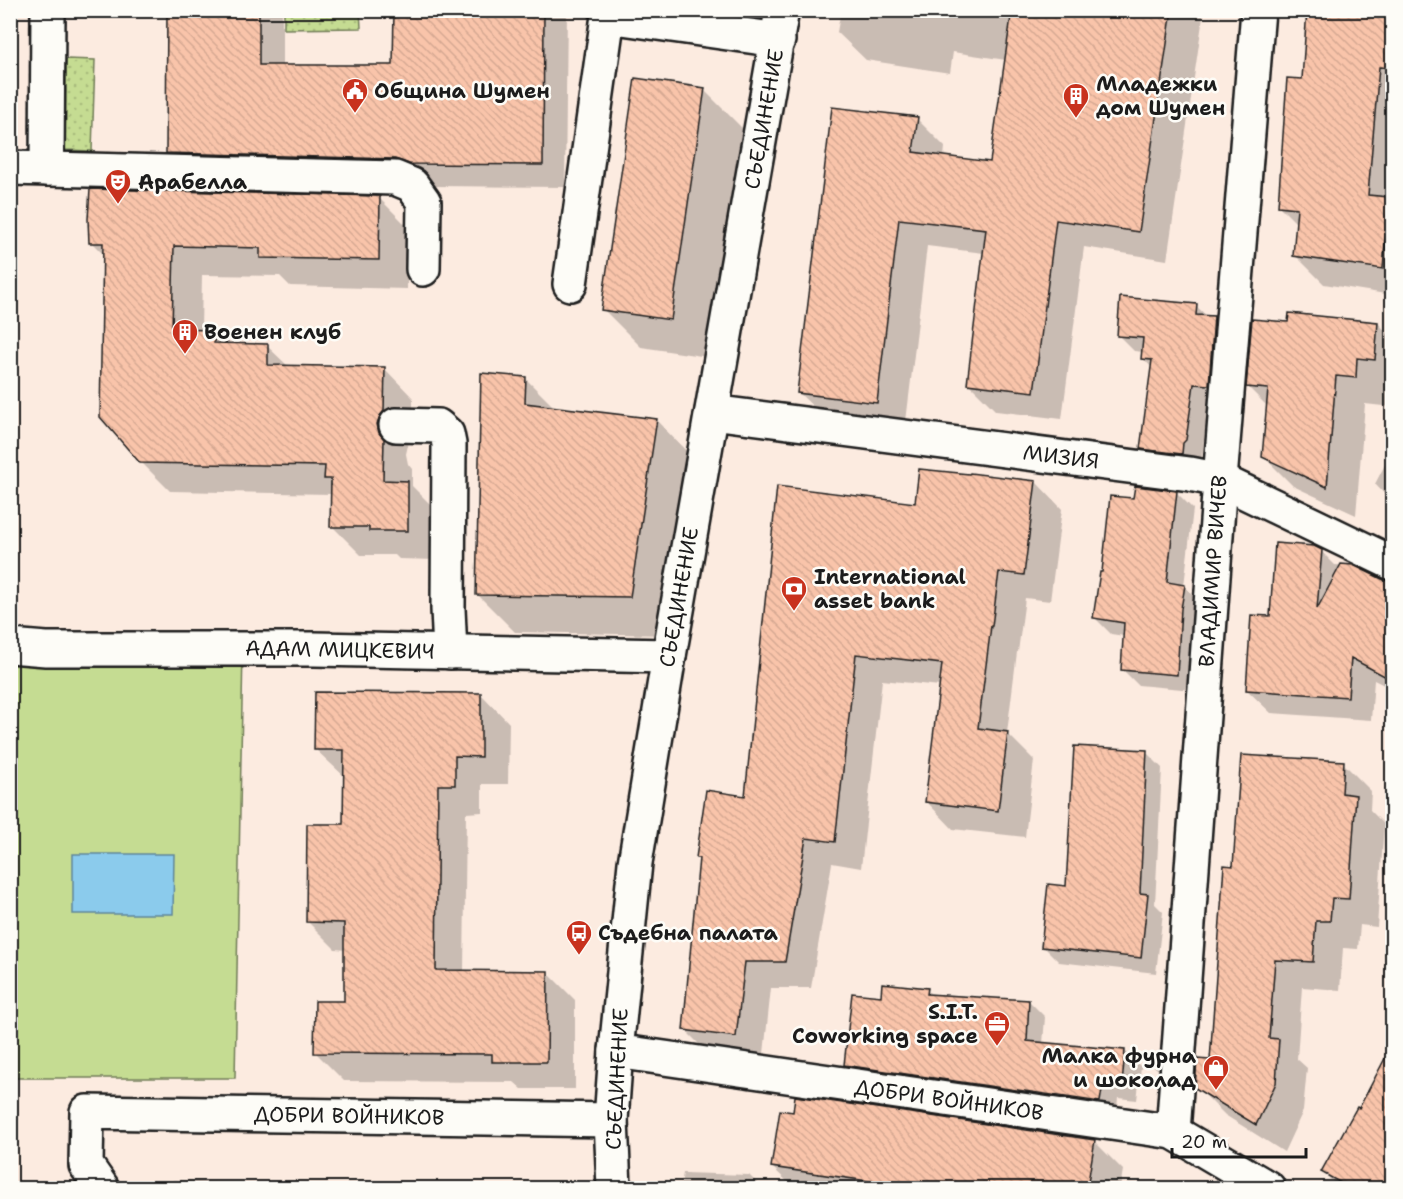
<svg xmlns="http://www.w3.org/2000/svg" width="1403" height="1199" font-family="'Shantell Sans',sans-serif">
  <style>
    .grass { fill: url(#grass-dots); stroke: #707c57; stroke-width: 1.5 }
    .garden { fill: #c5dc92; stroke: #707c57; stroke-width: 1.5 }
    .water { fill: #8bcbec; stroke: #5f8599; stroke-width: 1.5 }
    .shadow { fill: #0003 }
    .building { fill: url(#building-back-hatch); stroke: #1c1c1c; stroke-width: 1.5 }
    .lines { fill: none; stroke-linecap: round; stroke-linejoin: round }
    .minor-casing { stroke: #1c1c1c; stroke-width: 38 }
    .minor { stroke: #fdfcf7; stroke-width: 33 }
    .labels { text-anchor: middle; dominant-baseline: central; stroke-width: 5; stroke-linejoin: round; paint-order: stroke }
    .poi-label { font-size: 21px; font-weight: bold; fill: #1c1c1c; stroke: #fdfcf7; text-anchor: start }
    .street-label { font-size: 21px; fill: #1c1c1c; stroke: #fdfcf7 }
  </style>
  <defs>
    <pattern id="grass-dots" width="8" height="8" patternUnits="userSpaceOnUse" patternTransform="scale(1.5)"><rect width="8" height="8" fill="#c5dc92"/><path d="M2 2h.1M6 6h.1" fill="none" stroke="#a9bc7d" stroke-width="1.8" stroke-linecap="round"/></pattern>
    <pattern id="building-back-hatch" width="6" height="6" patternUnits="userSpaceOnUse" patternTransform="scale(1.5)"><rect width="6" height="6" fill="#f9c4aa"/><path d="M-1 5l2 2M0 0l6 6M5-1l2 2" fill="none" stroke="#d5a892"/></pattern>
  </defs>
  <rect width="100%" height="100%" fill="#fcebe0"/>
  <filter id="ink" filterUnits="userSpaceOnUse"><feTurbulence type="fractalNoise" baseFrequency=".0167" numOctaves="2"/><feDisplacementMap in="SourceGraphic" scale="12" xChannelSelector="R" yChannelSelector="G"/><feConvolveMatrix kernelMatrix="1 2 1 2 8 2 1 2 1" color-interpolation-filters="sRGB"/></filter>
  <g filter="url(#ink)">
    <g class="grass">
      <polygon points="284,11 309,11 309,12 360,11 361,28 284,29"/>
      <polygon points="66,59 95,60 92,151 65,150"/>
    </g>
    <polygon class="garden" points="243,649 235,1078 11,1078 11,651"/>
    <polygon class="water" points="73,854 174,854 173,914 73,914"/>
    <g class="shadow">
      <polygon points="169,10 282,10 282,66 395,67 395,10 567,10 565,187 433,186 420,182 191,176 168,153"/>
      <polygon points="841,10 1204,10 1167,260 1084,247 1062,419 996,411 968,383 984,253 927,246 905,430 827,420 798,392 917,119 945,147 944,157 991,163 1006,60 953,52 950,73 866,60 837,32"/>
      <polygon points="1302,10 1392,10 1392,295 1324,284 1295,255 1297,224 1279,206 1303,81 1308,17"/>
      <polygon points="704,90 742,128 708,357 641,347 603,309"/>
      <polygon points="379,198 408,227 407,289 290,286 280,276 202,275 201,331 213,332 227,345 267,346 289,367 385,369 413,398 413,440 408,445 406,454 408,464 412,469 412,486 437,511 436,560 399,559 395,555 361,555 332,526 332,494 170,491 141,462 105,256 91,242"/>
      <polygon points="1196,306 1208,317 1214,318 1230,334 1224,400 1209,399 1202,456 1198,459 1157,464 1141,448 1152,368 1143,358 1143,352 1134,351 1118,335"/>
      <polygon points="1378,323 1392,338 1392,407 1365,404 1356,515 1293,486 1264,457 1268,407 1248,387 1290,324"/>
      <polygon points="525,378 555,408 657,421 694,459 668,635 515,632 477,594"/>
      <polygon points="1392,451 1392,502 1375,484"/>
      <polygon points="1036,482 1062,509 1050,601 1025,598 1018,652 1017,652 1007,733 1034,760 1025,837 953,829 927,802 940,686 882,680 861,868 832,863 811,988 771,988 763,1063 711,1056 685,1030 701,860 698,857 746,798 916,504"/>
      <polygon points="1177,493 1193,509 1184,586 1200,602 1193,690 1138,685 1122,669 1124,636 1111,634 1095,618 1104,574 1134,500"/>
      <polygon points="1321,551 1335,565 1352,566 1392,588 1392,689 1374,680 1371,720 1271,713 1247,690 1272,618"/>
      <polygon points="481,694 509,723 508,784 482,784 482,812 466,813 464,972 547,972 575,1000 575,1089 522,1089 514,1082 344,1081 316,1053 345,1002 346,950 335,949 307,921 345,825 345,777 315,749"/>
      <polygon points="1146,752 1162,768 1155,904 1163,912 1156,973 1059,962 1043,946 1068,887"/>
      <polygon points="1343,763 1371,791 1370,810 1384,824 1377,927 1360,925 1358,949 1343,948 1340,990 1302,987 1297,1059 1307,1068 1303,1111 1284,1152 1225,1115 1197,1087 1211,1062 1235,868"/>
      <polygon points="927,990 933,996 1029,1001 1045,1017 1043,1044 1125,1051 1141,1067 1137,1100 1118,1098 1116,1118 861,1081 845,1065 882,998"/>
      <polygon points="1392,1048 1392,1188 1339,1188 1323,1172 1359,1110"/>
      <polygon points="1143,1055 1159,1057 1175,1073 1174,1080 1157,1069"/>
      <polygon points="1094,1141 1123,1170 1120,1188 794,1188 772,1167"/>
      <polygon points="683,1173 749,1175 762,1188 660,1188 660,1186 681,1184"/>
      <polygon points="173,1180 355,1188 173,1188"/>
      <polygon points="436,1187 555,1187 556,1188 436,1188"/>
    </g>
    <g class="building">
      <polygon points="167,10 259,10 259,65 393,65 394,10 544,10 543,165 409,164 395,159 166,153"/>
      <polygon points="1012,10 1172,10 1139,232 1056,220 1034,392 967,384 986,229 899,219 877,403 797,393 832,107 918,117 913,152 990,162"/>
      <polygon points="1307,10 1392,10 1392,68 1379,67 1368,195 1389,197 1383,269 1293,256 1297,208 1278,206 1287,78 1302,79"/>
      <polygon points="635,78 705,88 671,320 601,310"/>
      <polygon points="90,189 380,196 379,260 260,258 260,248 174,246 172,329 214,330 214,343 268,344 268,365 385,367 384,411 380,416 377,424 379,433 384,439 383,480 408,481 408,531 369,531 369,527 330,527 331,479 324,479 325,466 140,463 100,417 103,243 89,243 88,219"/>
      <polygon points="1120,297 1197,304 1196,315 1214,316 1209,385 1194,384 1186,440 1183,443 1182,454 1140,449 1152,360 1141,359 1143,338 1117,336"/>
      <polygon points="1289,313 1378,322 1375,360 1357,358 1356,378 1336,376 1327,487 1262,457 1268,389 1246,387 1252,319 1288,322"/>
      <polygon points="481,373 526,377 525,403 657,419 630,597 476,595"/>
      <polygon points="919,469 969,474 970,473 1036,481 1024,575 999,572 992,626 991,626 978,728 1008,732 998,811 925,802 942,664 856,654 835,842 806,838 785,962 745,962 736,1037 683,1030 699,858 696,858 706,790 745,796 777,486 915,503"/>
      <polygon points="1135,486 1177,491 1167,582 1185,585 1181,609 1177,675 1121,670 1124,623 1093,618 1100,572 1102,572 1110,496 1133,498"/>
      <polygon points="1275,543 1314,546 1322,550 1317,609 1341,564 1353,565 1384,580 1392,582 1392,680 1351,658 1348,697 1246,690 1251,615 1270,616"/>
      <polygon points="315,692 481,693 481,757 455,756 455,785 438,785 436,970 548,971 547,1062 492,1062 492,1054 314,1053 315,1001 344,1001 344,923 306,922 307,824 343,824 344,750 314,750"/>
      <polygon points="1074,746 1147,750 1140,893 1148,894 1141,958 1041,947 1048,884 1066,886"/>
      <polygon points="1241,755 1344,761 1342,793 1356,795 1349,899 1332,898 1330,921 1316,921 1313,962 1275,960 1269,1038 1279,1039 1276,1083 1256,1125 1195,1088 1197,1059 1210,1060 1224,865 1233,866"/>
      <polygon points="882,983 928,988 927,994 1029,1000 1027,1041 1125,1050 1122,1085 1103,1083 1100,1102 844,1065 852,993 881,996"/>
      <polygon points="1392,1045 1392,1188 1350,1188 1321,1172 1357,1107 1359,1108"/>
      <polygon points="795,1096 1095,1140 1087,1188 873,1188 874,1182 771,1167 780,1110 793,1112"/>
    </g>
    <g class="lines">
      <g class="minor-casing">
        <g id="minor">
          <polyline points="10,168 395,178 412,185 424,202 423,269"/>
          <polyline points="47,169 48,10"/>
          <polyline points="570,284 608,16 778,40"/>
          <polyline points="712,412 1190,474 1220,480 1392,563"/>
          <polyline points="396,425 438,426 447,434 449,444 448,609 450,652"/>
          <polyline points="10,646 46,649 314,649 669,656"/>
          <polyline points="616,1051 1173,1132 1268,1188"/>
          <polyline points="1173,1132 1220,480 1258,10"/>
          <polyline points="102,1188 86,1165 87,1112 611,1120"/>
          <polyline points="614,1188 611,1120 616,1051 635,863 669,656 782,10"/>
        </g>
      </g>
      <use href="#minor" class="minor"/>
    </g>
  </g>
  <defs>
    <g id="civic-pin" transform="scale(1.35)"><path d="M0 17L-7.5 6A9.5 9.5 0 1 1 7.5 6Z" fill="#c8321e" stroke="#fdfcf7"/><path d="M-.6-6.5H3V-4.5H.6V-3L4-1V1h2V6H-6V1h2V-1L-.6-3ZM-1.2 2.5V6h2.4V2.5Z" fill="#fff"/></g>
    <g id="building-pin" transform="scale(1.35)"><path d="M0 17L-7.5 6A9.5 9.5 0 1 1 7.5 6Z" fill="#c8321e" stroke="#fdfcf7"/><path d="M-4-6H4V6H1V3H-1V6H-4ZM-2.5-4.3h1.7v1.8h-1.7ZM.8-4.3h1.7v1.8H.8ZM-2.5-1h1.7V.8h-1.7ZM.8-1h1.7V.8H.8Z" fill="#fff"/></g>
    <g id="theatre-pin" transform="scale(1.35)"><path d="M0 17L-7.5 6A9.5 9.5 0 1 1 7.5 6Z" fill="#c8321e" stroke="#fdfcf7"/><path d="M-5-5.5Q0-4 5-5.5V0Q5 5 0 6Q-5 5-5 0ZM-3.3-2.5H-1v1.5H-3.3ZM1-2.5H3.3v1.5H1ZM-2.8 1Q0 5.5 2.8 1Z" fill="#fff"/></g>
    <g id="bank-pin" transform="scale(1.35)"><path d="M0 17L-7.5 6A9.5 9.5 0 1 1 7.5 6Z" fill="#c8321e" stroke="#fdfcf7"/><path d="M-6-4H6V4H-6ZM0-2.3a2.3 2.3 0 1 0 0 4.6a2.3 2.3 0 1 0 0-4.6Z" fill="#fff"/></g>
    <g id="bus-pin" transform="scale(1.35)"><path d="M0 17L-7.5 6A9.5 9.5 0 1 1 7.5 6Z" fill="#c8321e" stroke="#fdfcf7"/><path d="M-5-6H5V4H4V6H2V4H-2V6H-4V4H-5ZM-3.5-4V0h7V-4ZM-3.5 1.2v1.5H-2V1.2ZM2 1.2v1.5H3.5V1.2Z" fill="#fff"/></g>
    <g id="office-pin" transform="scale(1.35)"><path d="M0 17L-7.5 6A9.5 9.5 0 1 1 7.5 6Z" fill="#c8321e" stroke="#fdfcf7"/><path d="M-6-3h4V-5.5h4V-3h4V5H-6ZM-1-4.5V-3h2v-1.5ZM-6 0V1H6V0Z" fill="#fff"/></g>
    <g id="shop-pin" transform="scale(1.35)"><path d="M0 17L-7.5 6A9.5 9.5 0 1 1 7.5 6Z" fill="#c8321e" stroke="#fdfcf7"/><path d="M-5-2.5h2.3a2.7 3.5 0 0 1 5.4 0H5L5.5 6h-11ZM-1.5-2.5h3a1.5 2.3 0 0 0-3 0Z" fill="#fff"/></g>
  </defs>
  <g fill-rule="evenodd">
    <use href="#civic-pin" x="355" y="91"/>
    <use href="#building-pin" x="1076" y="96"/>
    <use href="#theatre-pin" x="118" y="182"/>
    <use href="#building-pin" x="185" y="332"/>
    <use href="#bank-pin" x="794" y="589"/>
    <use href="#bus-pin" x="579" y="933"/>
    <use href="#office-pin" x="997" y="1024"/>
    <use href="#shop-pin" x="1216" y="1068"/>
  </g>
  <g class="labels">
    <g class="poi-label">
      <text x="1096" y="84">Младежки<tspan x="1096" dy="24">дом Шумен</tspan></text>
      <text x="374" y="91">Община Шумен</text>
      <text x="138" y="182">Арабелла</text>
      <text x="204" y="332">Военен клуб</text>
      <text x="814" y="577">International<tspan x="814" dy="24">asset bank</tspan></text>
      <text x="598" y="933">Съдебна палата</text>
      <text x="978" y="1012" text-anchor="end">S.I.T.<tspan x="978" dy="24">Coworking space</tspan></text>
      <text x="1196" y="1056" text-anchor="end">Малка фурна<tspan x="1196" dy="24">и шоколад</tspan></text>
    </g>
    <g class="street-label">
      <text transform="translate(764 119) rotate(-80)">СЪЕДИНЕНИЕ</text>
      <text transform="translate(1061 457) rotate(7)">МИЗИЯ</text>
      <text transform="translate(1213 571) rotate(-86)">ВЛАДИМИР ВИЧЕВ</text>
      <text transform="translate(679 597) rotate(-80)">СЪЕДИНЕНИЕ</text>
      <text transform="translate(340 650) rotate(1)">АДАМ МИЦКЕВИЧ</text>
      <text transform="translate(617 1079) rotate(-87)">СЪЕДИНЕНИЕ</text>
      <text transform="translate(949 1100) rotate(8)">ДОБРИ ВОЙНИКОВ</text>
      <text transform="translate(349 1116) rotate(1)">ДОБРИ ВОЙНИКОВ</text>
    </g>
  </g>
  <rect width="1403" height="1199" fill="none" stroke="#fdfcf7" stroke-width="36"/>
  <rect x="18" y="18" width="1367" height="1163" fill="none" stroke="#1c1c1c" stroke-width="2" filter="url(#ink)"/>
  <path d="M1172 1148v9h134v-9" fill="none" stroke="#1c1c1c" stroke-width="3"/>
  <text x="1181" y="1148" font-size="18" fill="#1c1c1c" stroke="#fdfcf7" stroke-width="4.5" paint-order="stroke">20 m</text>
</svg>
